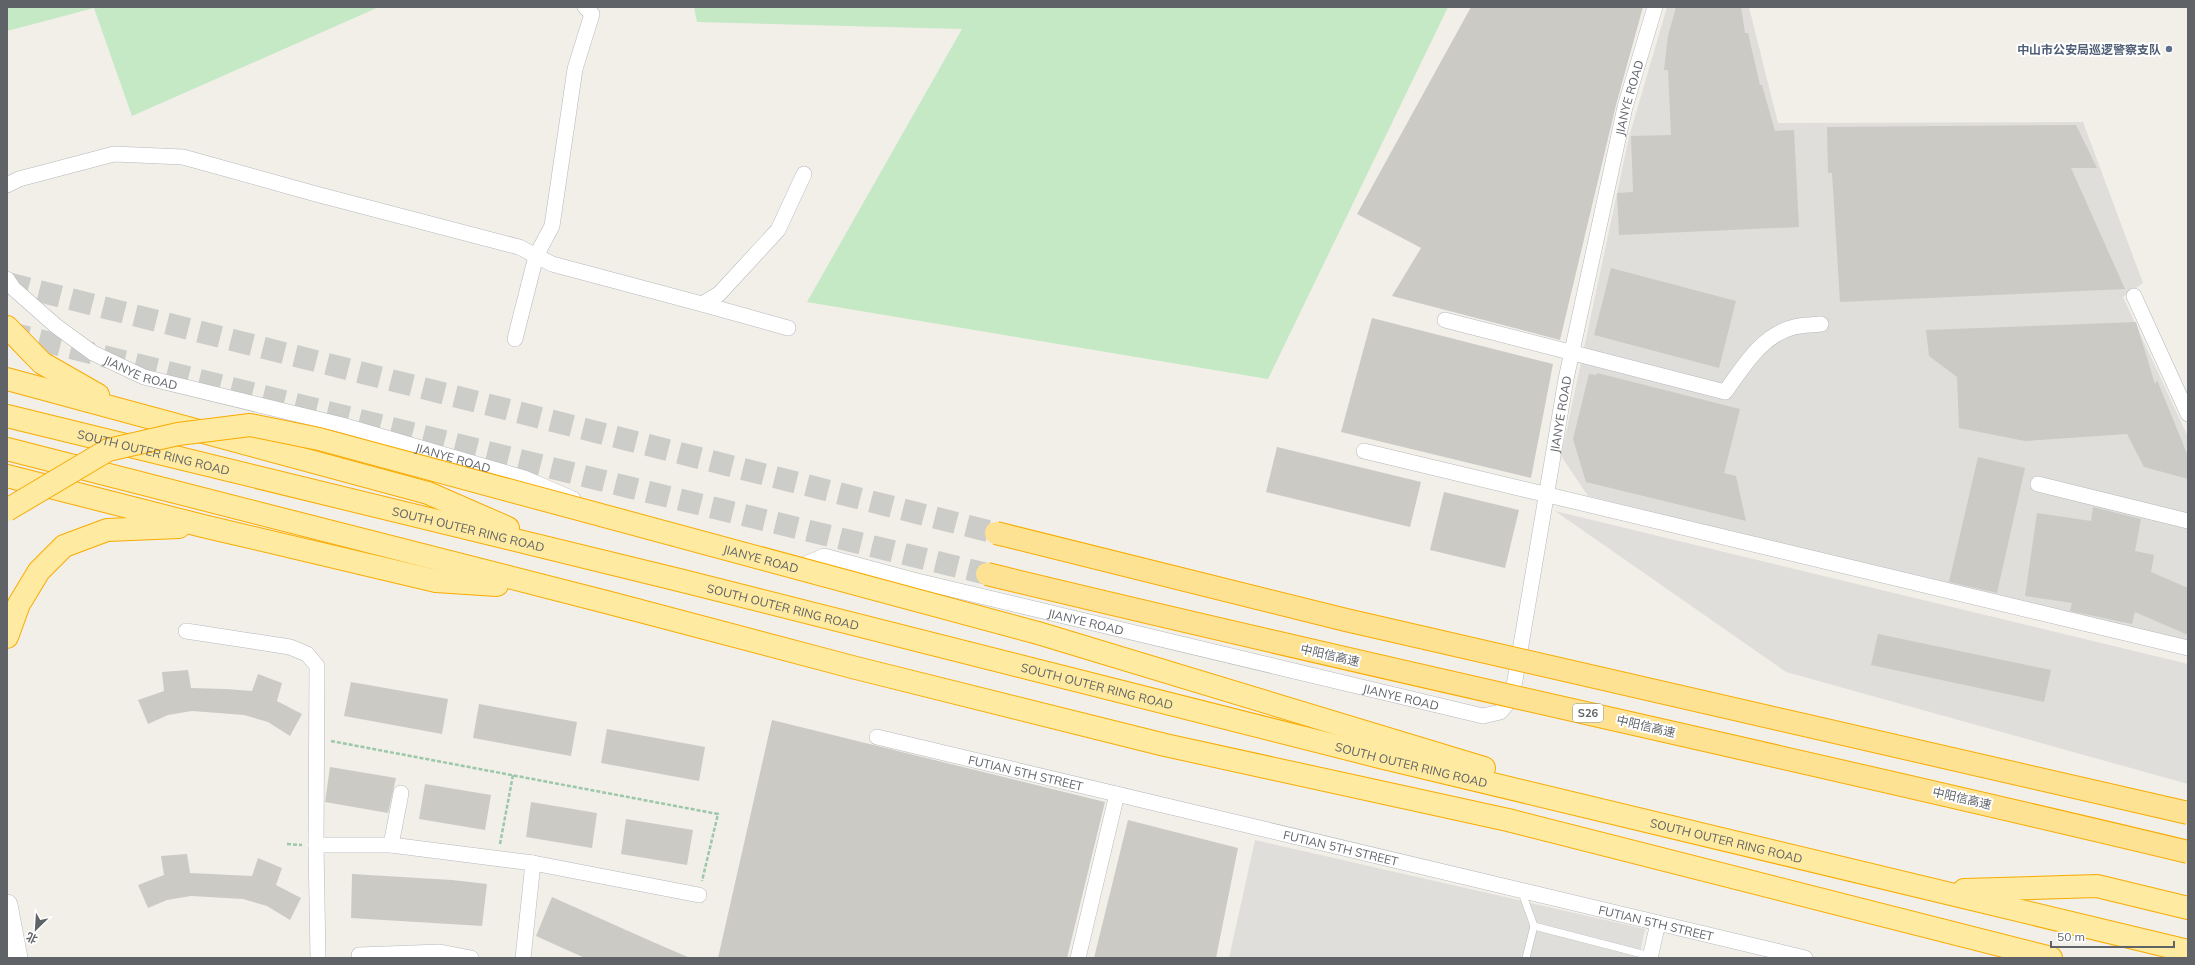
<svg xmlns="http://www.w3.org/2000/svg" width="2195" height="965" font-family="Mulish,'Noto Sans SC',sans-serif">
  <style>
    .industrial { fill: #e0deda }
    .green { fill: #c5e8c5 }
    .building { fill: #cccac5 }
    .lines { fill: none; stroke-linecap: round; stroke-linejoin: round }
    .motorway-tunnel { stroke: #ccccc8; stroke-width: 22; stroke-dasharray: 22 11; stroke-linecap: butt }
    .service-casing { stroke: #b5b8bc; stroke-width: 8 }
    .minor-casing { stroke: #b5b8bc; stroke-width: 16 }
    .secondary-casing { stroke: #b6babf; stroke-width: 22 }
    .trunk-casing { stroke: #f9ab00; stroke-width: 24 }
    .path { stroke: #9cc7a9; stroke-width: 2.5; stroke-dasharray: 4 2; stroke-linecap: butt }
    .service { stroke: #fff; stroke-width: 7 }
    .minor { stroke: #fff; stroke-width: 15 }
    .secondary { stroke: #fff; stroke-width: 21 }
    .trunk { stroke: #feeaa1; stroke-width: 22 }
    .trunk-bridge-casing { stroke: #f9ab00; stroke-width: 24; stroke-linecap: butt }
    .motorway-bridge-casing { stroke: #f9ab00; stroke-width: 24; stroke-linecap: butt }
    .trunk-bridge { stroke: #feeaa1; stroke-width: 22 }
    .motorway-bridge { stroke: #fde293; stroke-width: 22 }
    .service-dot { fill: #5c6f8a; stroke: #fff; stroke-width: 1.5 }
    .labels { text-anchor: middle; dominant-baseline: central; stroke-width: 4; stroke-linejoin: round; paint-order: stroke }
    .shield { fill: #fff; stroke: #8f9295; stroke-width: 1 }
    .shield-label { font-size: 11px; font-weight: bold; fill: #5f6368 }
    .service-label { font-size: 12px; font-weight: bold; fill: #4e5e75; stroke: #fff; text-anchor: end }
    .street-label { font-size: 12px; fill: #5f6368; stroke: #fff }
  </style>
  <rect width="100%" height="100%" fill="#f1efe8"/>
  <g class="industrial">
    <polygon points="1667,7 1749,7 1778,123 2083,122 2143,283 2123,297 2188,437 2188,640 1967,591 1588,496 1561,456 1629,137"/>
    <polygon points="1555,511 2188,664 2188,784 1786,672"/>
    <polygon points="1255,840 1645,929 1639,958 1229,958"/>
  </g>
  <g class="green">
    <polygon points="7,7 379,7 132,116 94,8 7,31"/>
    <polygon points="694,7 1448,7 1268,379 807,302 962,29 697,22"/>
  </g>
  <g class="building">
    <polygon points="1471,7 1643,7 1616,105 1560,340 1392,296 1421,248 1357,214"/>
    <polygon points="1676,7 1741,7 1745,33 1748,33 1760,85 1762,85 1775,131 1794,130 1799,227 1619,235 1617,193 1633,192 1631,136 1671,135 1668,70 1664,70 1668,36"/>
    <polygon points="2076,125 2097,168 2071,168 2125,289 1840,302 1832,173 1828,173 1827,127"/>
    <polygon points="1611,268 1736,301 1719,368 1594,335"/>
    <polygon points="1372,318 1553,364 1531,478 1341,432"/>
    <polygon points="2136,322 2155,384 2157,380 2188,456 2188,479 2144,467 2127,434 2025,441 1959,428 1957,377 1929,356 1926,330"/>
    <polygon points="1597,373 1740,409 1724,473 1736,476 1746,521 1586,482 1573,439 1589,374 1596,375"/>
    <polygon points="1277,447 1421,482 1410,527 1266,492"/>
    <polygon points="1978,457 2025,468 1997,593 1949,582"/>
    <polygon points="1444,492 1519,510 1505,568 1430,550"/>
    <polygon points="2093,507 2141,519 2135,551 2154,555 2151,572 2188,588 2188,635 2135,612 2132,624 2070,611 2072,603 2025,596 2037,513 2091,521"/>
    <polygon points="1878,634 2051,670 2044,702 1871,665"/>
    <polygon points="188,670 191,688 226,689 252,691 258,674 282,683 277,701 302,714 290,736 268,722 244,715 192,711 168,715 148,724 138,700 164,691 162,672"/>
    <polygon points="351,682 448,699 442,734 344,716"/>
    <polygon points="479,704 577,722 571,756 473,738"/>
    <polygon points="772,720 1105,802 1067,958 718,958"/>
    <polygon points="607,729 705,747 699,781 601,763"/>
    <polygon points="330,767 396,778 388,813 325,802"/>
    <polygon points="425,784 491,795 485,830 419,819"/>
    <polygon points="531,802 597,813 592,848 526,837"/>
    <polygon points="626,819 693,830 687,865 621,854"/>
    <polygon points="1128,820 1238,848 1216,958 1094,958"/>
    <polygon points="187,854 190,873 252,876 258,858 282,868 276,885 301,898 290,920 267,906 243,899 191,896 167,900 148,908 138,885 164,875 161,856"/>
    <polygon points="352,874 452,880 487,884 482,926 351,918"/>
    <polygon points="552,897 653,942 690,958 585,958 567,950 536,936"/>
  </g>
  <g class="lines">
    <g class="motorway-tunnel">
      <polyline points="7,283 996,533"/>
      <polyline points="7,332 632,488 987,574"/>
    </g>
    <g class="service-casing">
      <g id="service">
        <polyline points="1521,890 1534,926 1650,956"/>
        <polyline points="1526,958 1534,926"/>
      </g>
    </g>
    <g class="minor-casing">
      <g id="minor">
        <polyline points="7,185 19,179 114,154 183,157 316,194 519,247 552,264 702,304 719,294 778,230 804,174"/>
        <path id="s1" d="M7 279 13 288 56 326 93 353 144 377 342 425 524 478 573 499"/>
        <polyline points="2134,296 2188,414"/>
        <polyline points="702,304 788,328"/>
        <path d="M1445 320 1725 392C1743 368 1761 335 1794 327 1802 325 1812 325 1821 324"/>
        <polyline points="515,339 536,256 552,226 575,69 592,14 585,7"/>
        <polyline points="1364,451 2188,648"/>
        <polyline points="2038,484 2188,521"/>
        <path id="s2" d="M795 566H801L824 556 913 580 1483 716 1500 712 1512 698 1566 379 1625 107 1655 7"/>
        <polyline points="186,631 290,647 307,654 317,666 316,845 318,958"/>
        <path id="s3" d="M877 737 1805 958"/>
        <polyline points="316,845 391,845 533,863 699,895"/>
        <polyline points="391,845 401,793"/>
        <polyline points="359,955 440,952 471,958"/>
        <polyline points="523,958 533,863"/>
        <polyline points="1078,958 1117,794"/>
        <polyline points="1650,958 1658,923"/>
      </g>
    </g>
    <g class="secondary-casing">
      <polyline id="secondary" points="7,905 17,958"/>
    </g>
    <g class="trunk-casing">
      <g id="trunk">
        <polyline points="7,327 42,363 98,395"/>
        <polyline points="7,379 428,493 508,528"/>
        <path id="s4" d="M7 416 679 580 1380 757 2188 951"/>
        <polyline points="7,449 610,603 856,668 1165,745 1508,820 2051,958"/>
        <polyline points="7,476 203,526 436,581 497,585"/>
        <polyline points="1038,633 1484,768"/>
        <polyline points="7,637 19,604 39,571 64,546 107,530 179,527"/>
        <polyline points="1964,890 2097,886 2188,908"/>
      </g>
    </g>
    <g class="path">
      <polyline points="331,741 718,814 702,881"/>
      <polyline points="287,844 302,845"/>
      <polyline points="500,844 513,775"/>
    </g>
    <use href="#service" class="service"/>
    <use href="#minor" class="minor"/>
    <use href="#secondary" class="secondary"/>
    <use href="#trunk" class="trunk"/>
    <g class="trunk-bridge-casing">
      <g id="trunk-bridge">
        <path id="s5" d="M7 510 108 450 178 434 250 425 319 439 1038 633"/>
      </g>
    </g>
    <g class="motorway-bridge-casing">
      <g id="motorway-bridge">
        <polyline points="996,533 1346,620 2188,813"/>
        <path d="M987 574C1386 671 1788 756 2188 852"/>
      </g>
    </g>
    <use href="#trunk-bridge" class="trunk-bridge"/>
    <use href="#motorway-bridge" class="motorway-bridge"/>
  </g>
  <circle class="service-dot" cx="2169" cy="49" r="4"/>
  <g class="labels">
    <rect class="shield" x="1573" y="704" width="30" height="18" rx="3"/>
    <g class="shield-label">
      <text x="1588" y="713">S26</text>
    </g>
    <g class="service-label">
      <text x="2161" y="49">中山市公安局巡逻警察支队</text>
    </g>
    <g class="street-label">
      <text stroke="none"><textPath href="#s2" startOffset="1357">JIANYE ROAD</textPath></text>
      <text stroke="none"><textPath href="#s1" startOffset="166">JIANYE ROAD</textPath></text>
      <text stroke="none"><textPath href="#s2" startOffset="1033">JIANYE ROAD</textPath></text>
      <text stroke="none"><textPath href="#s4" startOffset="151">SOUTH OUTER RING ROAD</textPath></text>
      <text stroke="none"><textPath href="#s1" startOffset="490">JIANYE ROAD</textPath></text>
      <text stroke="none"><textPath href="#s4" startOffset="475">SOUTH OUTER RING ROAD</textPath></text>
      <text stroke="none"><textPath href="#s5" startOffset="790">JIANYE ROAD</textPath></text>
      <text stroke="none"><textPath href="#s4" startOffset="799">SOUTH OUTER RING ROAD</textPath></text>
      <text stroke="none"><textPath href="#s2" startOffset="301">JIANYE ROAD</textPath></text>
      <text transform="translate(1330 655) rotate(13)">中阳信高速</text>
      <text stroke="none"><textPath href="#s4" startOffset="1123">SOUTH OUTER RING ROAD</textPath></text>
      <text stroke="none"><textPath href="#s2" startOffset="625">JIANYE ROAD</textPath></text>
      <text transform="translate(1646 726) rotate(13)">中阳信高速</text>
      <text stroke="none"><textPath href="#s4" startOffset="1447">SOUTH OUTER RING ROAD</textPath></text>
      <text stroke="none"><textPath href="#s3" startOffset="153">FUTIAN 5TH STREET</textPath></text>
      <text transform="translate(1962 798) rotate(13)">中阳信高速</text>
      <text stroke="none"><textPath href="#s4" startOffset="1771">SOUTH OUTER RING ROAD</textPath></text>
      <text stroke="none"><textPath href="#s3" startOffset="477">FUTIAN 5TH STREET</textPath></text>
      <text stroke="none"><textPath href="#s3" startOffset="801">FUTIAN 5TH STREET</textPath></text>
    </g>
  </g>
  <rect width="2195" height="965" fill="none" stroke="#5f6368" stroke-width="16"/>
  <g transform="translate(36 929) rotate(205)" stroke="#ffffff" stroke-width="3" paint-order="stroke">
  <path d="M0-3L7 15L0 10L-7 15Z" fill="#5f6368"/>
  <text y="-6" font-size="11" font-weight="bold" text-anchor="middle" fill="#5f6368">北</text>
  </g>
  <path d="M2051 941v6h123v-6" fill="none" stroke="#5f6368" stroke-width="2"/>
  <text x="2057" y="941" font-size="12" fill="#5f6368" stroke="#ffffff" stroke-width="3" paint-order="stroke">50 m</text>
</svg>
